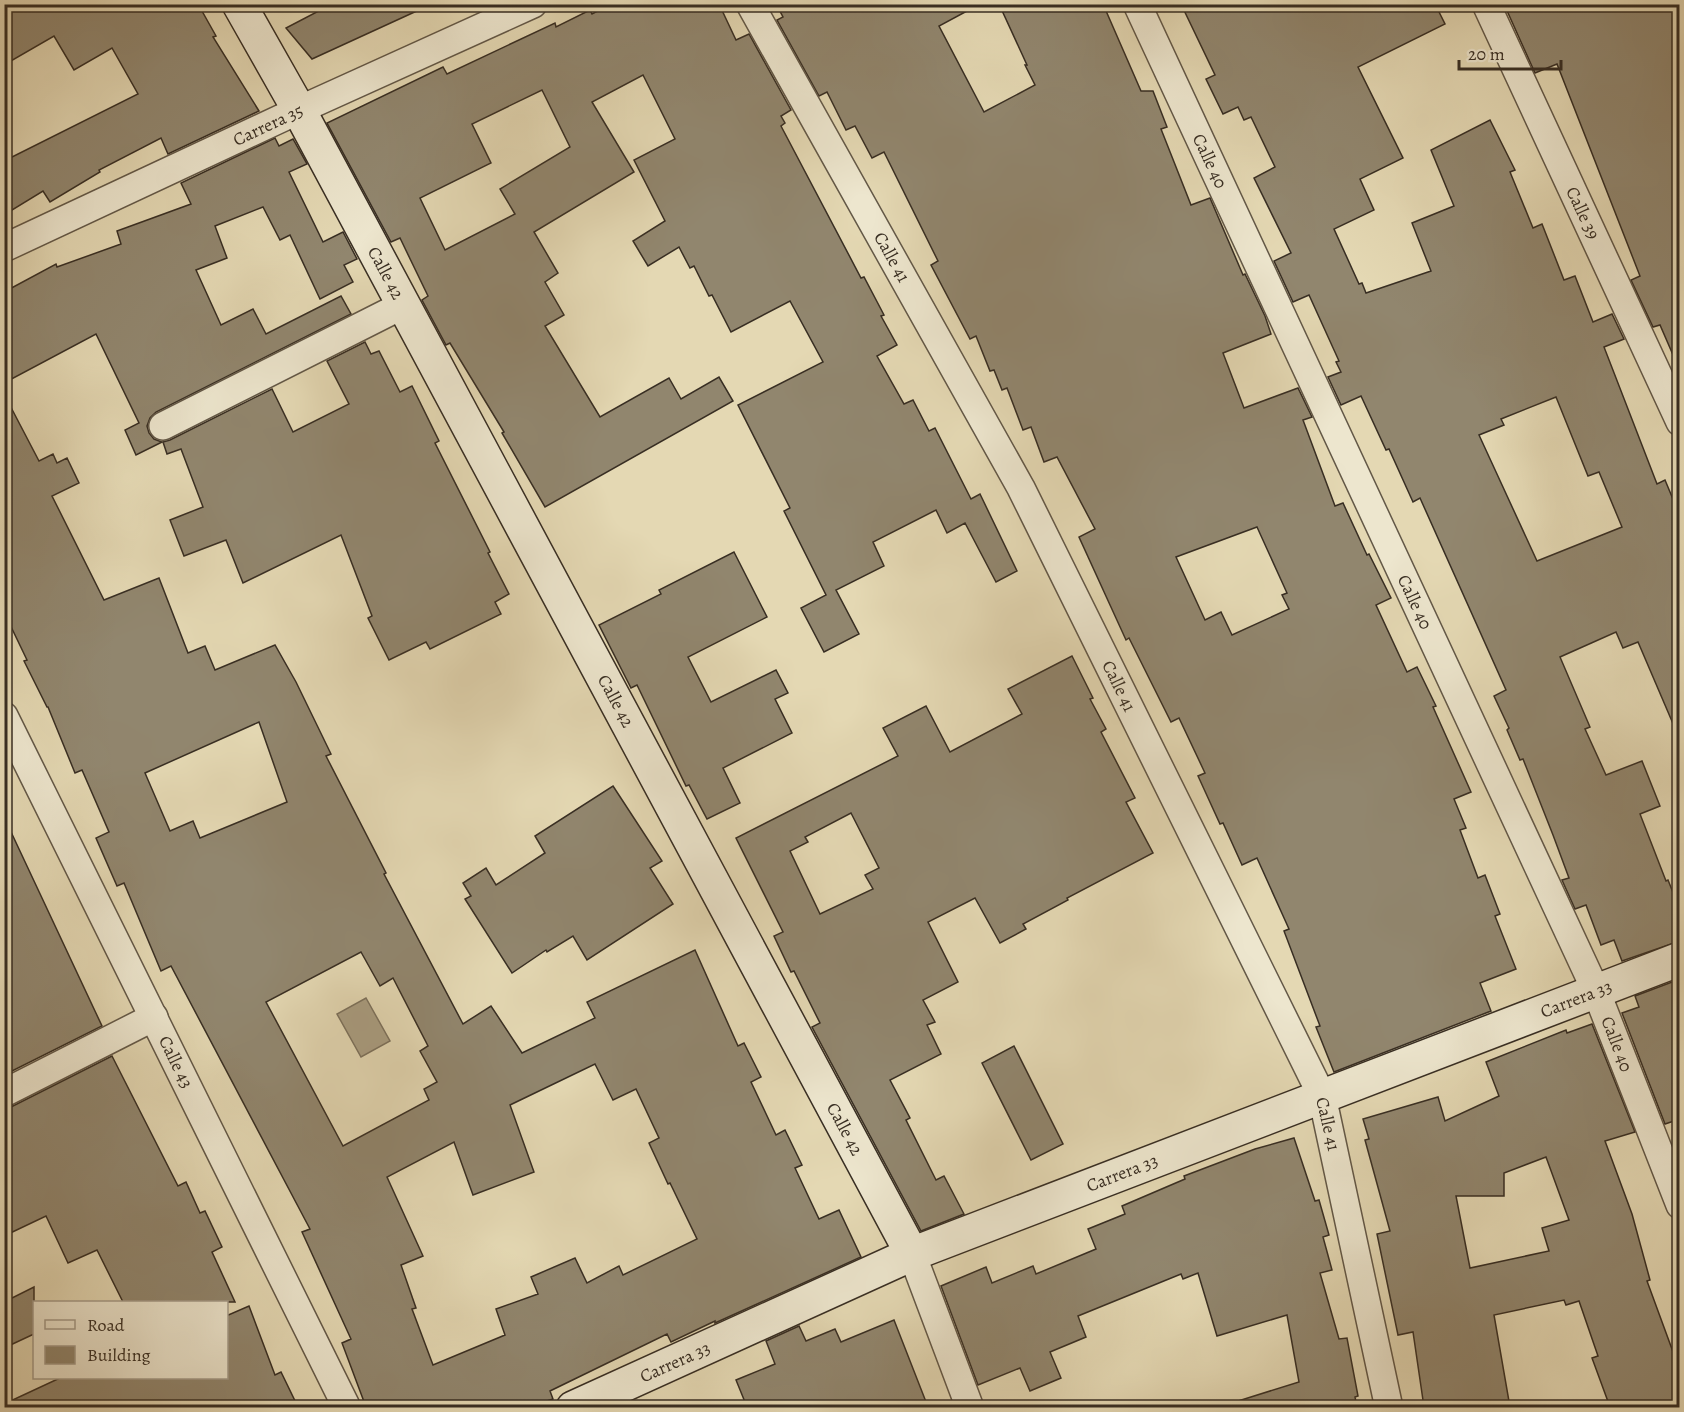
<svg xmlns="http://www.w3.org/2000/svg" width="1684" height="1412" font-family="Alegreya,serif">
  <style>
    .water { fill: #aa9e82; stroke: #7c715c; stroke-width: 1.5 }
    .building { fill: #91866e; stroke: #382e23; stroke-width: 1.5; fill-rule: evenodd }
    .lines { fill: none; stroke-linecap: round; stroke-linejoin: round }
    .street-casing { stroke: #635847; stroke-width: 30 }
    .secondary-casing { stroke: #382e23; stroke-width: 36 }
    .street { stroke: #ede6ce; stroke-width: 27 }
    .secondary { stroke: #ede6ce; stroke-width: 33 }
    .labels { text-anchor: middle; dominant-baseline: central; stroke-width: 5; stroke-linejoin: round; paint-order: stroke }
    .street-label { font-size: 18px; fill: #382e23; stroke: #ede6ce }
  </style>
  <rect width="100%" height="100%" fill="#e4d8b3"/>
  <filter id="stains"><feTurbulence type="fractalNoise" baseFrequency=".00333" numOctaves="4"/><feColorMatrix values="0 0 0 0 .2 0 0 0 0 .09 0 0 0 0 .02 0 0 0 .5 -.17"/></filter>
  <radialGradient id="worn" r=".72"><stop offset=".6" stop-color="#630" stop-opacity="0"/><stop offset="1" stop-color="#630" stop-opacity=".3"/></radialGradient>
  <polygon class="water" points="366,998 390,1041 361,1057 337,1014"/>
  <g class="building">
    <polygon points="4,4 198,4 216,36 213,37 259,111 168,154 161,138 99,170 100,172 50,202 43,191 4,215 4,161 138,94 112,48 74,70 54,36 4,65"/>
    <polygon points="332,4 432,4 312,59 286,28"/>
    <path d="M611 4H719L736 40 749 34 791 110 781 116 785 123 781 126 861 278 864 277 884 315 881 316 897 345 877 356 904 404 913 400 929 431 935 428 971 499 980 494 1017 571 996 582 965 523 947 533 936 510 873 542 884 566 836 590 859 634 824 652 801 608 826 595 784 511 790 508 738 405 823 362 790 301 731 332 712 295 709 296 694 266 690 268 679 247 648 266 633 241 665 221 634 160 675 139 643 75 592 102 634 172 534 232 558 273 545 282 564 315 545 326 600 417 669 378 681 399 719 377 733 401 545 507 502 433 504 432 450 343 446 345 422 300 428 296 400 238 391 242 327 123 443 67 447 74 555 23 556 27 590 10 592 14ZM542 90 570 147 500 189 515 214 445 250 420 198 491 163 472 124Z"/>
    <path d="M776 4H980L939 26 984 112 1035 85 1025 65H1027L999 4H1103L1141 91H1153L1167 127 1161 129 1191 205 1210 198 1243 275 1245 274 1265 316 1271 334 1223 353 1244 408 1298 388 1312 417 1303 420 1335 506 1343 503 1367 555 1369 554 1391 598 1376 605 1407 672 1417 667 1436 706 1433 707 1471 792 1454 799 1466 828 1460 830 1478 878 1485 875 1500 914 1495 916 1516 969 1480 983 1491 1011 1334 1072 1316 1027 1320 1026 1284 931 1289 929 1257 858 1242 865 1223 823 1220 824 1198 776 1205 773 1179 718 1171 722 1129 638 1126 640 1079 537 1095 529 1057 457 1044 462 1031 427 1023 430 1007 388 1002 390 994 370 990 371 976 336 970 339 931 265 938 261 884 152 872 158 855 126 846 130 827 92 819 96 777 20 783 17ZM1257 527 1287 593 1282 595 1289 609 1232 635 1221 612 1205 620 1176 557Z"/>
    <path d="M1181 4H1435L1445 24 1358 67 1403 158 1360 179 1374 210 1334 229 1359 284 1362 283 1366 293 1431 271 1412 223 1454 206 1431 150 1490 120 1515 170 1510 172 1533 228 1542 224 1564 280 1575 276 1593 322 1612 314 1624 339 1604 347 1657 484 1665 480 1680 516V740L1638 642 1623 648 1616 632 1560 657 1590 727 1585 729 1606 775 1642 761 1660 806 1640 814 1666 881 1668 880 1680 910V941L1622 961 1614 940 1601 945 1586 905 1575 909 1562 880 1569 878 1553 835 1523 759 1520 760 1507 730 1509 728 1494 696 1506 690 1420 498 1413 502 1389 449 1386 450 1361 396 1341 405 1328 377 1341 372 1336 362 1339 361 1309 295 1293 302 1274 261 1291 253 1254 178 1275 167 1251 117 1244 120 1238 107 1223 114 1206 79 1215 75ZM1556 397 1588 476 1599 472 1622 527 1537 561 1479 435 1504 425 1501 419Z"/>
    <polygon points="1504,4 1680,4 1680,371 1660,325 1653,327 1631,280 1640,276 1557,64 1535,73"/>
    <polygon points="275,138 279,146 293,139 307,164 289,172 323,242 343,232 357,259 344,265 353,282 320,299 290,235 280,240 263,207 215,226 227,258 196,270 221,325 253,309 266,334 341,296 351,314 156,412 150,418 147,426 149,433 154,439 162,442 136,455 125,430 139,423 96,334 4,383 4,292 56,264 57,267 121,244 117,231 191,204 181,183"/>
    <polygon points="365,342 371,354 379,351 400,392 412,386 439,441 435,443 490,552 488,553 509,594 495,602 501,614 430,649 426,642 389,660 368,618 372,616 341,535 243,583 226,540 184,556 170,520 203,507 181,449 167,454 163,442 170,440 272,389 293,432 349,404 327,361"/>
    <path d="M4 394 39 461 53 454 57 463 67 458 79 483 52 496 104 600 159 578 188 653 205 646 215 670 275 645 296 682 331 754 326 756 386 873 384 874 463 1024 491 1006 522 1053 595 1018 587 1002 695 950 738 1046 744 1043 761 1077 751 1082 776 1135 785 1130 802 1165 795 1168 819 1219 839 1210 861 1257 715 1323V1321L671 1342 667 1334 550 1391 553 1399 528 1407H366L342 1343 351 1339 302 1232 310 1229 171 966 161 971 124 883 117 886 96 838 109 832 82 770 75 773 48 707H47L24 661 27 660 4 612ZM259 722 287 802 200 838 193 821 170 831 145 773ZM361 952 380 986 393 978 428 1046 420 1051 437 1082 424 1089 429 1100 343 1146 266 1002ZM595 1064 613 1100 636 1089 659 1138 649 1143 668 1184 670 1183 697 1239 623 1275 619 1266 587 1283 575 1258 531 1277 538 1294 496 1309 505 1335 433 1365 412 1309 416 1308 401 1265 423 1256 387 1177 454 1142 473 1195 534 1172 510 1105Z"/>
    <polygon points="734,552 767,617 688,657 711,702 776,670 788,693 775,699 792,733 723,768 740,803 707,819 689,785 686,786 637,685 631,688 599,625 661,594 659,590"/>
    <path d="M1072 656 1093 698 1090 699 1106 729 1101 732 1135 798 1126 802 1153 853 1067 898 1068 900 1023 924 1026 929 1000 943 975 898 928 922 958 982 923 1000 935 1022 927 1025 941 1054 890 1080 910 1118 906 1120 936 1180 944 1176 964 1214 921 1231 812 1027 820 1023 794 971 791 972 774 936 783 932 736 838 898 756 883 728 926 706 950 752 1022 714 1008 689ZM851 813 879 868 865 875 873 889 820 914 790 851 808 842 805 837Z"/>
    <polygon points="613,786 662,861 650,868 673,904 587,960 573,936 547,952 546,950 512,973 465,899 471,896 463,883 486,868 496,885 545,853 535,836"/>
    <polygon points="4,817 102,1026 4,1075"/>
    <polygon points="1680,979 1680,1119 1665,1124 1622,1013 1639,1007 1635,996"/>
    <path d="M1592 1024 1635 1132 1605 1141 1632 1214 1650 1280 1647 1281 1680 1371V1407H1610L1592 1358 1598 1356 1579 1301 1566 1305 1564 1300 1494 1315 1510 1407H1424L1413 1332 1398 1335 1377 1234 1390 1231 1365 1140 1369 1139 1363 1119 1438 1097 1445 1121 1499 1096 1486 1062 1566 1030 1567 1033ZM1546 1157 1569 1220 1542 1228 1549 1251 1470 1268 1456 1196H1504V1173Z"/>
    <polygon points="1014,1046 1063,1144 1031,1160 982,1063"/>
    <polygon points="112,1056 178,1186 186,1182 200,1213 205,1211 222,1247 212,1252 235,1302 123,1302 97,1250 68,1263 46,1216 4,1236 4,1109 11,1107"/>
    <polygon points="1294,1138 1315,1201 1319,1200 1329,1235 1323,1237 1332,1270 1320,1273 1339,1339 1347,1338 1358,1396 1355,1397 1357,1407 1239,1407 1238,1401 1299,1382 1287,1315 1217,1336 1198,1273 1183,1279 1181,1274 1078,1316 1086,1337 1050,1352 1061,1378 1030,1391 1020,1368 978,1385 941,1286 986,1267 992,1283 1033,1266 1036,1274 1096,1249 1088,1229 1125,1214 1122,1206 1185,1179 1184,1176 1255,1149"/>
    <polygon points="34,1287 34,1334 4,1348 4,1302"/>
    <polygon points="249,1306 275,1375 281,1372 298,1407 4,1407 4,1404 62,1377 226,1377 226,1316"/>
    <polygon points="894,1320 928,1407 747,1407 736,1380 775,1364 766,1341 799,1326 806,1341 835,1329 841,1342"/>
  </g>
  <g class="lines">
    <g class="street-casing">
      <g id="street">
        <polyline points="750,4 1021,488 1322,1096 1389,1408"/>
        <polyline points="1137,4 1596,991 1680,1205"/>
        <polyline points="1486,4 1680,422"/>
        <polyline points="4,248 299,110 533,4"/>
        <polyline points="163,426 403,305"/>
        <polyline points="4,716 347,1408"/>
        <polyline points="4,1093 154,1017"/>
        <polyline points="912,1254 970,1408"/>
      </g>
    </g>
    <g class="secondary-casing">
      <g id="secondary">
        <polyline points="239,4 299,110 912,1254"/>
        <polyline points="573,1408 912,1254 1680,959"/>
      </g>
    </g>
    <use href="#street" class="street"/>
    <use href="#secondary" class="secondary"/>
  </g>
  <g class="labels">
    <g class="street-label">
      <text transform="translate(268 125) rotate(-25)">Carrera 35</text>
      <text transform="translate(1210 161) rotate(65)">Calle 40</text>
      <text transform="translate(1583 213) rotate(65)">Calle 39</text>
      <text transform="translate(892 257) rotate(61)">Calle 41</text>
      <text transform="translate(386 273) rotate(62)">Calle 42</text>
      <text transform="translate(1415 602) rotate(65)">Calle 40</text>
      <text transform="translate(1119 686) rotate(64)">Calle 41</text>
      <text transform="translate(616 701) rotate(62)">Calle 42</text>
      <text transform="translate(1576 999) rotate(-21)">Carrera 33</text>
      <text transform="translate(1617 1044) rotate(69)">Calle 40</text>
      <text transform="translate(176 1062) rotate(64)">Calle 43</text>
      <text transform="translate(1328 1124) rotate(77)">Calle 41</text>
      <text transform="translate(845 1129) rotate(62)">Calle 42</text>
      <text transform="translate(1122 1173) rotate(-21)">Carrera 33</text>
      <text transform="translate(675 1362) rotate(-24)">Carrera 33</text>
    </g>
  </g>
  <rect width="1684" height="1412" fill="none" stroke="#e4d8b3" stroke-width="24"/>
  <rect x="6" y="6" width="1672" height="1400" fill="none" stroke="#382e23" stroke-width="3"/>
  <rect x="12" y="12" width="1660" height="1388" fill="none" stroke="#382e23" stroke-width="1.5"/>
  <rect x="33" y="1301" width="195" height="78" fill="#ede6ce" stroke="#a59c8a" stroke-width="1.5"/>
  <rect x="45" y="1320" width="30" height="9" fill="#ede6ce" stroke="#a59c8a" stroke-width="1.5"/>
  <text x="87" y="1331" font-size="18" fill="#382e23">Road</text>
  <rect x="45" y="1346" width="30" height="18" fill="#91866e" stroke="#a59c8a" stroke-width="1.5"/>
  <text x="87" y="1361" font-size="18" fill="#382e23">Building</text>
  <path d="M1459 60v9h102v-9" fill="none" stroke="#382e23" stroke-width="3"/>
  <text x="1468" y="60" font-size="18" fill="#382e23" stroke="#ede6ce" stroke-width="4.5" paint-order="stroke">20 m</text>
  <rect width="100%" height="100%" filter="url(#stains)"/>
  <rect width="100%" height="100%" fill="url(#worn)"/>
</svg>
